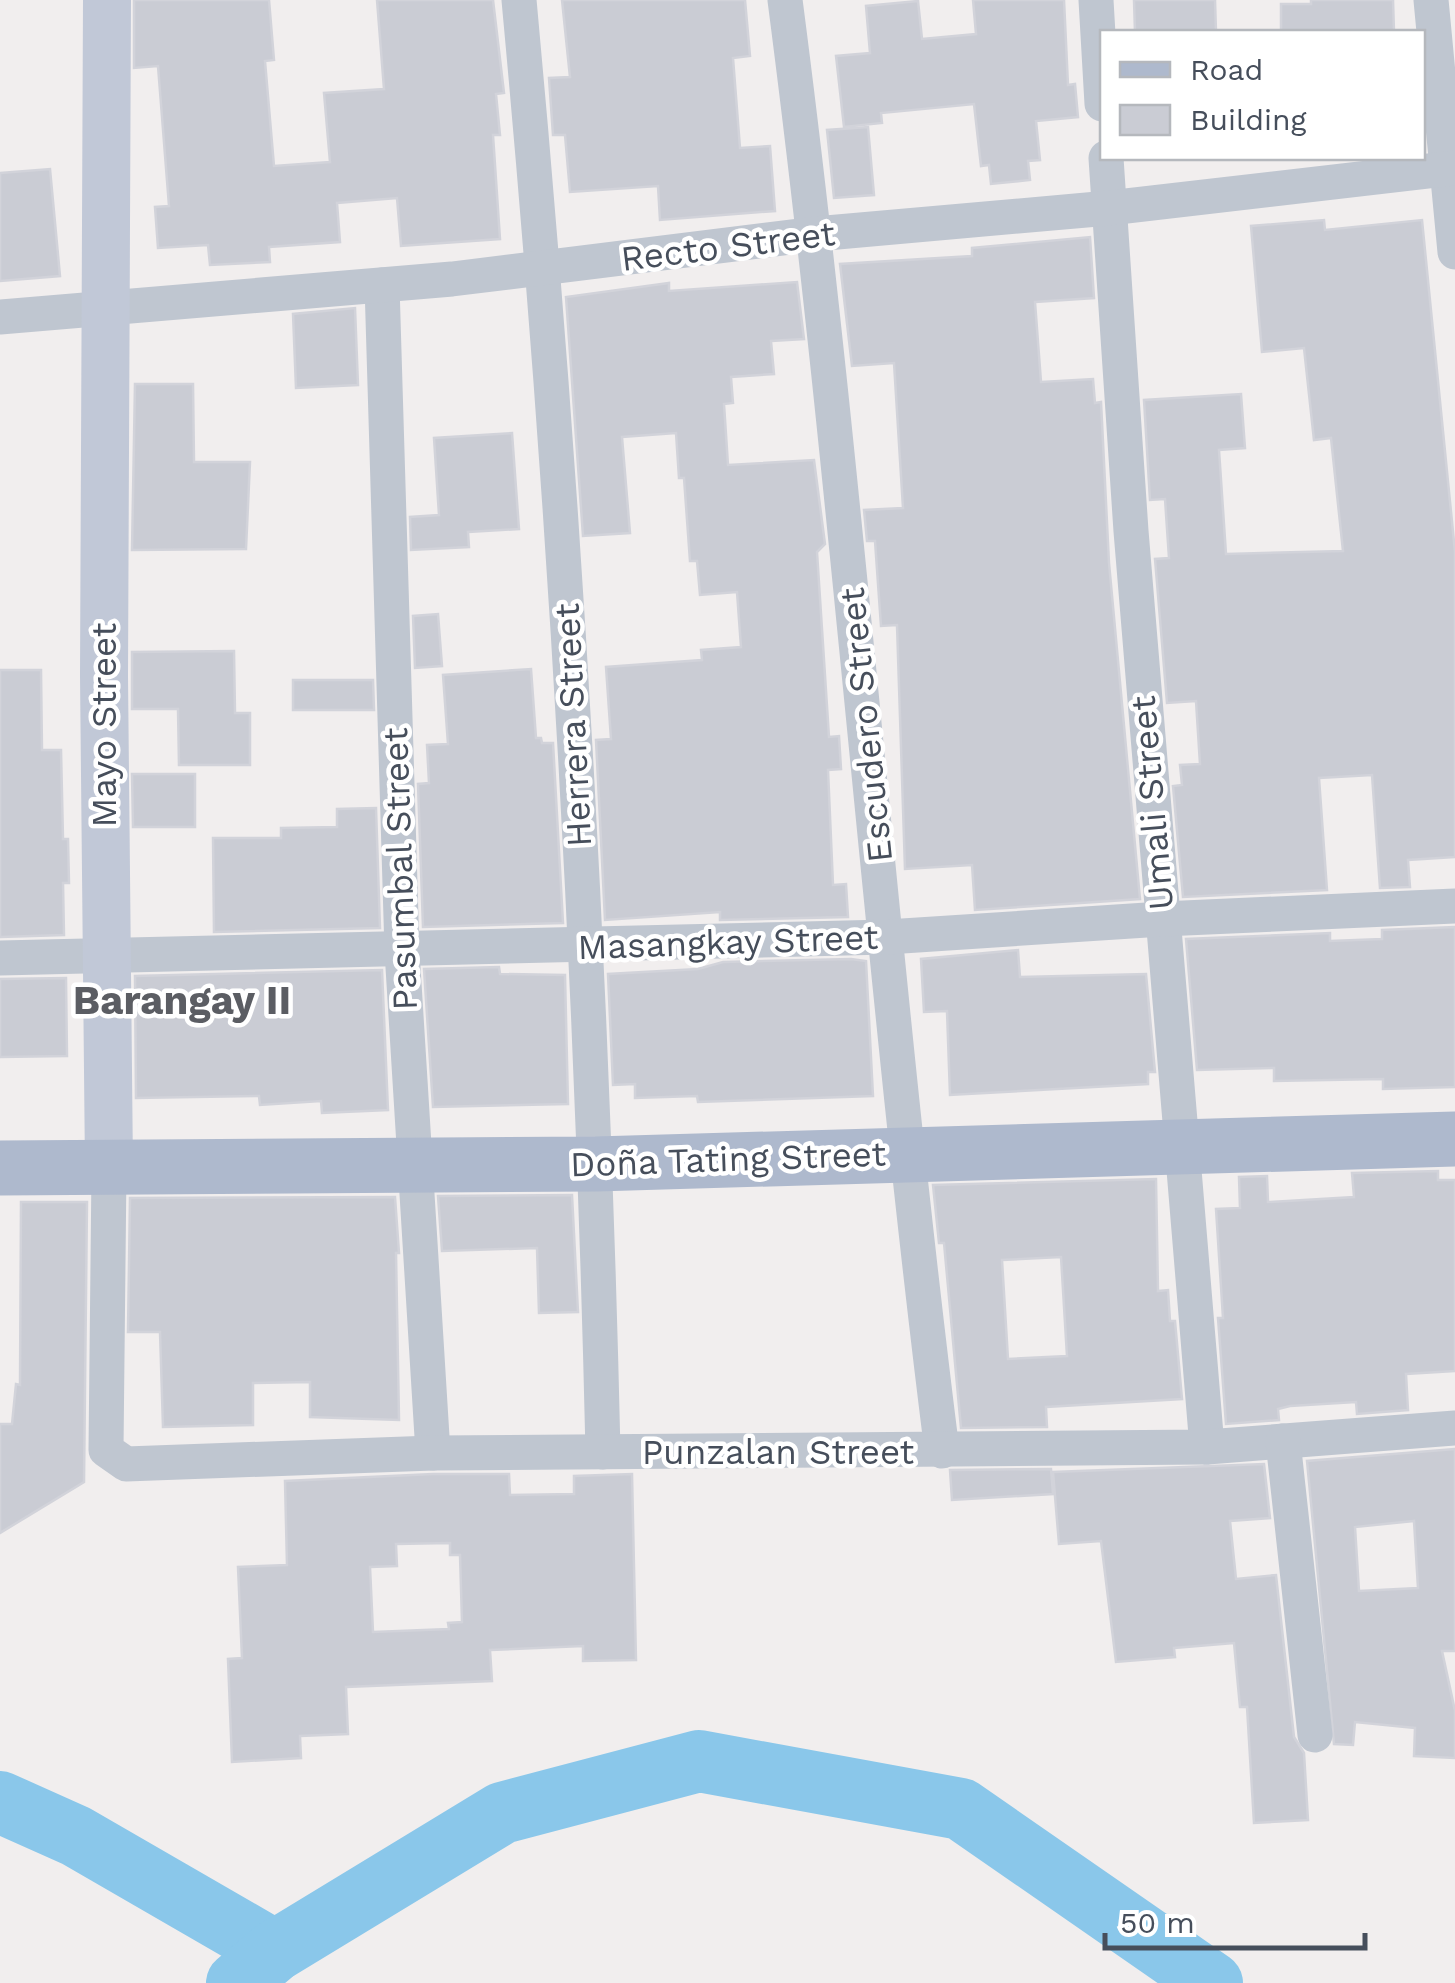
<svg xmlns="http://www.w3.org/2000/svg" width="1455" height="1983" font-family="'Work Sans',sans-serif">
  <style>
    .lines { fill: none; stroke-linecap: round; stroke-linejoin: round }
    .river { stroke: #8ac7ea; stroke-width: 62 }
    .building { fill: #caccd4; stroke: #d2d3da; stroke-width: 2.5; fill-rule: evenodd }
    .street { stroke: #bfc6d0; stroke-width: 35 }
    .secondary { stroke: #c1c8d7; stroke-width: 48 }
    .primary { stroke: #aeb9cd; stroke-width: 55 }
    .labels { text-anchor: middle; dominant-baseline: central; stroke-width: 9; stroke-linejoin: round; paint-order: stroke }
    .street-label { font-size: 35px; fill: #464e5b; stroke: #fff }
    .quarter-label { font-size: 40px; font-weight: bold; fill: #5b5d63; stroke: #fff }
  </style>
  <rect width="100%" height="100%" fill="#f1eeee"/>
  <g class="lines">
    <g class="river">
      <polyline points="0,1802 76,1836 275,1951"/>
      <polyline points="237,1983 275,1951 502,1813 699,1761 961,1809 1212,1983"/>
    </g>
  </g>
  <g class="building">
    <polygon points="134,0 269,0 274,60 265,61 274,166 330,162 324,93 384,89 377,0 493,0 504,93 496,94 500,135 493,135 500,239 401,246 397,198 337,203 340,242 269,247 270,262 210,265 208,245 158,248 155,207 169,206 158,66 134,68"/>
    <polygon points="562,0 745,0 750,56 733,58 740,148 770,146 775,211 660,220 658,186 570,192 565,135 553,135 549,78 570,77"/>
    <polygon points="973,0 1064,0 1068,85 1075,84 1078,117 1036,121 1040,160 1028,161 1030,180 991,184 989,165 981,166 974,104 881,113 882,123 844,127 836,56 870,53 866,6 918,1 922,39 976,34"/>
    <polygon points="1134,0 1215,0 1216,32 1135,32"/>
    <polygon points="1311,0 1393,0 1394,32 1281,32 1281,4 1311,4"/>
    <polygon points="868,127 874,195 834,198 827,130"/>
    <polygon points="50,169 60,276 0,281 0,173"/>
    <polygon points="1324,220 1325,230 1422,220 1455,552 1455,857 1408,860 1410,887 1380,888 1372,775 1319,778 1327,890 1183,897 1173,786 1182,785 1180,765 1200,764 1196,701 1167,703 1155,559 1169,558 1165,499 1150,500 1144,400 1241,394 1245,448 1219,450 1226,554 1343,551 1331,438 1314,440 1304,348 1262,352 1251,226"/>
    <polygon points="1090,237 1094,298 1035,302 1041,382 1093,379 1095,403 1101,402 1109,563 1140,899 975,910 972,865 905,869 897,625 881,626 875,541 867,541 864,510 903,508 894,363 852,366 840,264 972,256 972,248"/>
    <polygon points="797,282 804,339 771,341 774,374 731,377 733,403 724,404 728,465 814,460 825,544 817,552 829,737 839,736 841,769 828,770 833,885 846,884 848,917 720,920 720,912 605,920 596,740 611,739 606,667 702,660 701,650 741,647 737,592 700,595 697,561 690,561 684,478 679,478 676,433 622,437 630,533 583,536 566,297 669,283 669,291"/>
    <polygon points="355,308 358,385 296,388 293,314"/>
    <polygon points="135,384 193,384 194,462 250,462 246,549 132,550"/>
    <polygon points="512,433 519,529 468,532 469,547 411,550 410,517 439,515 434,438"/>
    <polygon points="438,614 442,666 415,668 413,616"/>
    <polygon points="234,651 235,713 250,713 250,765 179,765 178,709 132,709 132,652"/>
    <polygon points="531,669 536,738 541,738 542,743 553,743 563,923 423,927 418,784 429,783 427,745 448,744 443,675"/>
    <polygon points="0,670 41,670 42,750 61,750 63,839 68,839 69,883 63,883 64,935 0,937"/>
    <polygon points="293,680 373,680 374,710 293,710"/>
    <polygon points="132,774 195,774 195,827 133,827"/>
    <polygon points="376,808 380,928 214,932 213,838 281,838 281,828 337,827 337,809"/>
    <polygon points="1455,927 1455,1087 1383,1089 1383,1079 1274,1081 1274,1068 1197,1070 1186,939 1330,933 1330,941 1382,939 1382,930"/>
    <polygon points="1018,950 1020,977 1146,974 1155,1072 1148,1072 1148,1084 950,1095 947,1011 924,1012 921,959"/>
    <polygon points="851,959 866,961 873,1096 698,1102 697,1096 635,1098 635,1084 613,1085 608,974 698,969 723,962"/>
    <polygon points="499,967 500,974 565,975 568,1104 433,1107 424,969"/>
    <polygon points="382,970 388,1110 322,1113 321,1101 260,1105 259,1096 136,1098 135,976"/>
    <polygon points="66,978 67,1056 0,1057 0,979"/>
    <polygon points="1438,1171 1438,1180 1455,1180 1455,1371 1406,1374 1408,1410 1357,1414 1356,1402 1290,1406 1278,1409 1279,1420 1226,1424 1218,1318 1223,1318 1216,1209 1240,1208 1239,1177 1267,1176 1268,1202 1354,1197 1352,1173"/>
    <path d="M1156 1179 1158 1291 1168 1290 1170 1321H1175L1182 1399 1046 1407 1047 1427 961 1428 944 1243H939L933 1185ZM1061 1257 1067 1356 1008 1359 1002 1260Z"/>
    <polygon points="572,1195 578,1312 539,1313 537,1248 442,1251 438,1196"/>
    <polygon points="395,1197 399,1253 396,1253 399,1420 310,1417 310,1382 253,1383 253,1425 163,1427 160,1332 128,1332 130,1198"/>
    <polygon points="21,1202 87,1202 84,1482 0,1533 0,1424 12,1424 16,1384 20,1385"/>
    <path d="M1455 1449V1651H1442L1455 1711V1758L1414 1756 1415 1728 1355 1722 1353 1745 1334 1744 1307 1461ZM1414 1521 1418 1588 1359 1591 1355 1527Z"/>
    <polygon points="1264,1464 1270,1518 1230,1521 1236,1579 1276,1575 1294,1737 1304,1753 1308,1820 1254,1823 1247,1707 1240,1707 1234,1643 1174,1648 1175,1657 1116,1662 1101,1541 1059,1544 1053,1472"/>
    <polygon points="1051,1469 1053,1494 952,1500 950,1470"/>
    <path d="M433 1474H509L510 1495 574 1494V1476L632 1474 636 1660 583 1661V1646L490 1650 492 1681 346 1687 348 1734 300 1736 301 1758 232 1762 228 1659 242 1658 238 1567 287 1565 285 1481ZM450 1543V1555H460L462 1622 448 1623 449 1629 373 1632 370 1567 397 1566 396 1544Z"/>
  </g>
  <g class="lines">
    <g class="street">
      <path d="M519 0C564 483 592 967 603 1452"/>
      <path d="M785 0C848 483 881 968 942 1451"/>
      <polyline points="1096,0 1102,104"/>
      <polyline points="1431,0 1455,252"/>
      <polyline points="1106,158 1131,531 1207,1447"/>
      <polyline points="382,285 402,951 433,1453"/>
      <polyline points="0,317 452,279 815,234 1109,208 1455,168"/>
      <polyline points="0,958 887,937 1162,919 1455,906"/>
      <polyline points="109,1169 106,1450 126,1464 433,1453 1207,1447 1455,1428"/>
      <polyline points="1283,1441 1315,1735"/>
    </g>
    <polyline class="secondary" points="107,0 104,676 109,1169"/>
    <polyline class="primary" points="0,1168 596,1164 1455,1139"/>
  </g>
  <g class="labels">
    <g class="street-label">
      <text transform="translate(728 246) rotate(-7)">Recto Street</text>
      <text transform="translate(104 725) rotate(-90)">Mayo Street</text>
      <text transform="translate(573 725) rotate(-93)">Herrera Street</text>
      <text transform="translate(866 725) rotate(-96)">Escudero Street</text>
      <text transform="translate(1152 803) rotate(-95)">Umali Street</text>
      <text transform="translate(400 869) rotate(-92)">Pasumbal Street</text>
      <text transform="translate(728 942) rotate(-2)">Masangkay Street</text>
      <text transform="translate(728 1159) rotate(-2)">Doña Tating Street</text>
      <text x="778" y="1452">Punzalan Street</text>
    </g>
    <g class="quarter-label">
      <text x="182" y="1000">Barangay II</text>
    </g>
  </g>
  <rect x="1100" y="30" width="325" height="130" fill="#ffffff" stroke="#b5b8bd" stroke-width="2.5"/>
  <rect x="1120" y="62" width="50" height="15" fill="#aeb9cd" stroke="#b5b8bd" stroke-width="2.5"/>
  <text x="1190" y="80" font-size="30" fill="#464e5b">Road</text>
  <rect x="1120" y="105" width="50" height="30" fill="#caccd4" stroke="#b5b8bd" stroke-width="2.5"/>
  <text x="1190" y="130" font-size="30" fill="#464e5b">Building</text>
  <path d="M1105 1933v15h260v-15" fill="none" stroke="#464e5b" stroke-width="5"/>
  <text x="1120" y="1933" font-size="30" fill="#464e5b" stroke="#ffffff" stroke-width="8" paint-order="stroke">50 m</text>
</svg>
